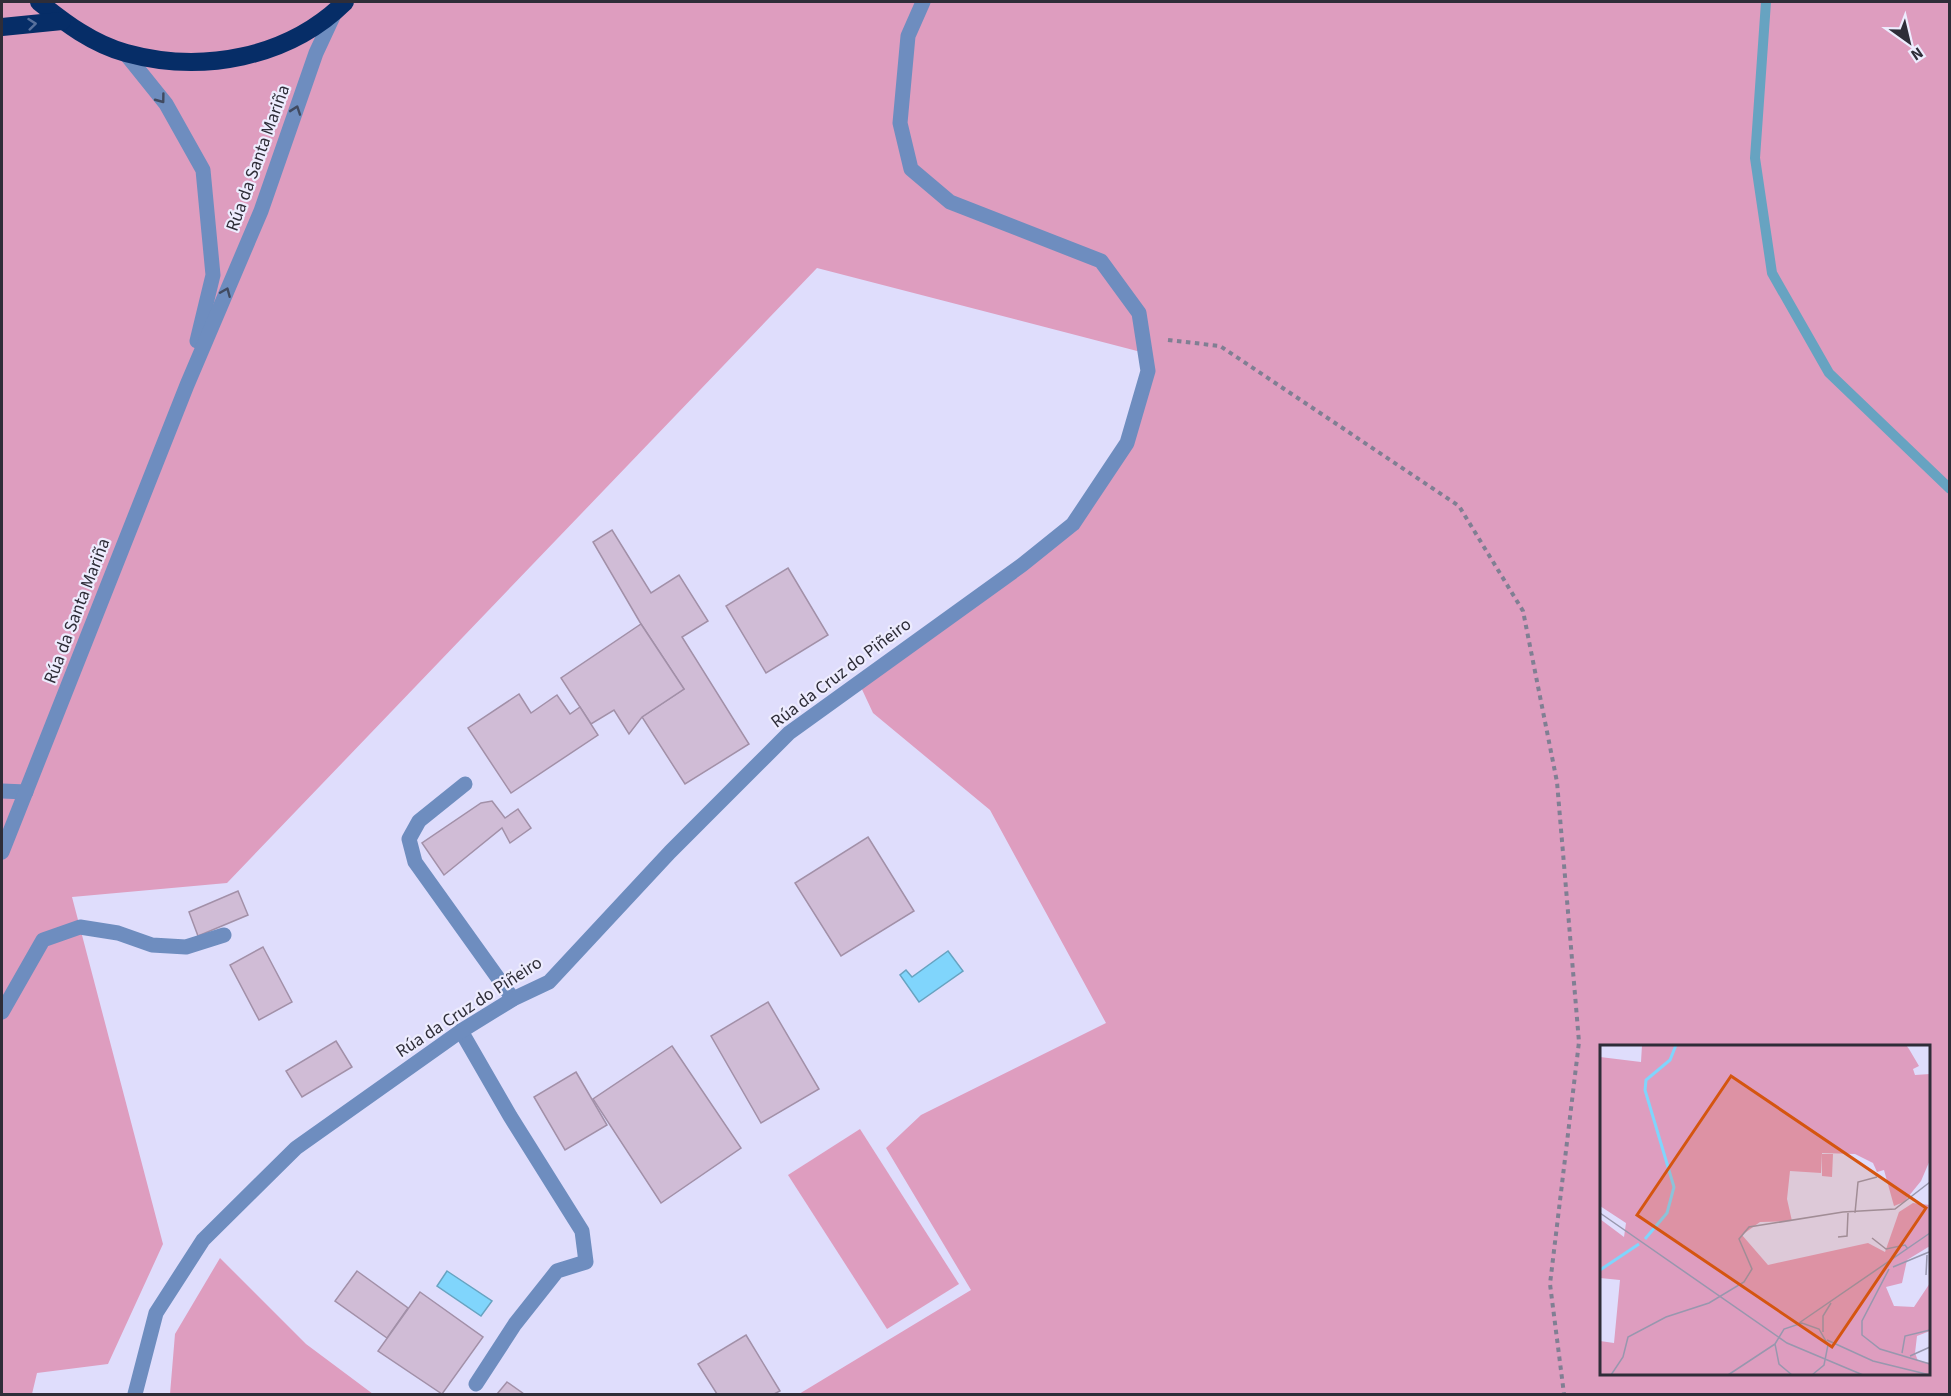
<svg xmlns="http://www.w3.org/2000/svg" width="1951" height="1396" font-family="'Source Sans 3',sans-serif">
  <style>
    .green { fill: #de9dbf; fill-rule: evenodd }
    .water { fill: #80d5fc; stroke: #67a3c1; stroke-width: 1.5 }
    .lines { fill: none; stroke-linecap: round; stroke-linejoin: round }
    .stream { stroke: #67a3c1; stroke-width: 10 }
    .building { fill: #d0bcd6; stroke: #a290a8; stroke-width: 1.5 }
    .path { stroke: #807f93; stroke-width: 4; stroke-dasharray: 4.5 4.5; stroke-linecap: butt }
    .minor { stroke: #6e8dbf; stroke-width: 15 }
    .highway { stroke: #062d67; stroke-width: 18 }
    .oneway { stroke: #57709c }
    .oneway2 { stroke: #414a60 }
    .labels { text-anchor: middle; dominant-baseline: central; stroke-width: 4.5; stroke-linejoin: round; paint-order: stroke }
    .street-label { font-size: 18px; fill: #2e2d38; stroke: #edecfe }
    .inset-river { fill: none; stroke: #80d5fc; stroke-width: 3 }
    .inset-road { fill: none; stroke: #9897ae; stroke-width: 1.5 }
    .view { fill: #d55510; fill-opacity: 0.15; stroke: #d55510; stroke-width: 3 }
    .inset-edge { fill: none; stroke: #2e2d38; stroke-width: 3 }
  </style>
  <rect width="100%" height="100%" fill="#dfddfc"/>
  <g class="green">
    <path d="M2 2H1949V1394H799L971 1290 886 1148 921 1115 1106 1023 990 810 873 713 859 683 1073 524 1127 443 1143 388 1141 352 817 268 227 883 72 897 163 1244 108 1364 37 1373 32 1394H2ZM1602 1046H1928V1374H1602Z"/>
    <polygon points="860,1129 959,1284 887,1329 788,1175"/>
    <polygon points="220,1258 306,1344 373,1394 170,1394 175,1334"/>
  </g>
  <g class="water">
    <polygon points="948,951 963,971 919,1002 900,975 906,970 912,977"/>
    <polygon points="447,1271 492,1301 481,1316 437,1286"/>
  </g>
  <g class="lines">
    <polyline class="stream" points="1766,2 1755,158 1772,273 1829,373 1950,489"/>
  </g>
  <g class="building">
    <polygon points="612,530 651,593 679,575 708,621 682,637 749,744 685,784 642,717 684,689 641,624 593,542"/>
    <polygon points="788,568 828,635 766,673 726,606"/>
    <polygon points="641,624 684,689 642,717 629,734 614,710 591,724 561,678"/>
    <polygon points="519,694 531,713 557,695 570,714 580,707 598,735 511,793 468,728"/>
    <polygon points="492,801 505,818 518,809 531,828 510,843 502,828 444,875 422,843 481,803"/>
    <polygon points="868,837 914,911 841,956 795,883"/>
    <polygon points="238,891 248,915 198,936 189,912"/>
    <polygon points="263,947 292,1002 259,1020 230,965"/>
    <polygon points="768,1002 819,1089 761,1123 711,1036"/>
    <polygon points="336,1041 352,1067 302,1097 286,1071"/>
    <polygon points="672,1046 741,1148 661,1203 593,1099"/>
    <polygon points="576,1072 607,1125 565,1150 534,1097"/>
    <polygon points="357,1271 408,1308 387,1338 335,1301"/>
    <polygon points="420,1292 483,1337 442,1394 378,1351"/>
    <polygon points="746,1335 780,1391 774,1394 717,1394 698,1364"/>
    <polygon points="507,1382 524,1394 497,1394"/>
  </g>
  <g class="lines">
    <polyline class="path" points="1168,340 1220,346 1459,506 1523,611 1557,782 1579,1042 1550,1284 1564,1394"/>
    <g class="minor">
      <polyline points="125,53 166,104 203,170 213,275 197,341"/>
      <polyline points="465,784 419,821 409,839 415,862 513,999"/>
      <polyline points="2,791 26,792"/>
      <polyline points="2,852 187,385 261,211 316,53 336,10"/>
      <polyline points="2,1012 43,940 80,927 118,933 152,945 186,947 224,935"/>
      <polyline points="461,1031 510,1116 582,1231 586,1262 557,1271 515,1324 476,1384"/>
      <polyline points="135,1394 156,1313 203,1240 296,1148 461,1031 513,999 549,982 670,852 789,733 1022,565 1073,524 1127,443 1148,371 1139,313 1101,261 950,202 911,169 900,123 908,36 923,2"/>
    </g>
    <g class="highway">
      <path d="M39 2C65 23 93 44 126 53 202 74 288 58 345 2"/>
      <polyline points="2,27 62,21"/>
    </g>
  </g>
  <defs><path id="oneway-chevron" d="M-2-3.5L2.5 0L-2 3.5" fill="none" stroke-width="1.6" stroke-linecap="round" stroke-linejoin="round" transform="scale(1.5)"/></defs>
  <use class="oneway" href="#oneway-chevron" transform="translate(32 24) rotate(-6)"/>
  <g class="oneway2">
    <use href="#oneway-chevron" transform="translate(161 99) rotate(53)"/>
    <use href="#oneway-chevron" transform="translate(296 110) rotate(-71)"/>
    <use href="#oneway-chevron" transform="translate(226 292) rotate(-67)"/>
  </g>
  <g class="labels">
    <g class="street-label">
      <text transform="translate(258 158) rotate(-70)">Rúa da Santa Mariña</text>
      <text transform="translate(77 611) rotate(-69)">Rúa da Santa Mariña</text>
      <text transform="translate(841 673) rotate(-37)">Rúa da Cruz do Piñeiro</text>
      <text transform="translate(469 1007) rotate(-33)">Rúa da Cruz do Piñeiro</text>
    </g>
  </g>
  <g transform="translate(1600 1045)">
    <rect width="330" height="330" fill="#dfddfc"/>
    <path d="M42 0H306L309 4 319 21 313 24 315 30 330 29V115L321 136 304 157 294 161 284 125 277 127 273 118 255 109 222 108 221 128 190 126 187 154 192 176 160 177 142 190 168 220 268 198 285 207 299 167 313 158 330 160V201L307 215 302 238 286 242 294 261 314 262 330 238V286L317 291 315 308 318 316 330 318V330H0V296L14 298 20 235 0 233V174L24 192 26 178 0 161V12L41 17ZM222 109H233L232 132 222 131Z" fill="#de9dbf"/>
    <path class="inset-river" d="M45 194 67 168 74 142 45 45 46 35 70 15 76 0M0 225 39 199"/>
    <path class="inset-road" d="M0 168 187 298 263 330M255 168 258 137 277 132M238 192 247 191 248 168M272 193 286 204 305 200 308 204M293 222 329 207M289 224 262 276V290L280 304 330 319M326 230 327 210M199 278 330 188M223 287V271L231 258M227 295 273 316 330 330M302 308 305 291 330 285M310 311 330 302M11 330 23 312 28 292 66 272 109 258 144 237 152 224 139 194 149 182 243 167 295 164 330 137M128 330 175 299M192 330 179 319 175 299 184 284 202 278 219 284 228 300 224 320 212 330"/>
    <path class="view" d="M131 31 326 163 232 302 37 170Z"/>
    <rect width="330" height="330" class="inset-edge"/>
  </g>
  <rect width="1951" height="1396" fill="none" stroke="#2e2d38" stroke-width="6"/>
  <g transform="translate(1909 42) rotate(146)" stroke="#edecfe" stroke-width="4.5" paint-order="stroke">
  <path d="M0-4.5L10 22L0 15L-10 22Z" fill="#2e2d38"/>
  <text y="-9" font-size="16" font-weight="bold" text-anchor="middle" fill="#2e2d38">N</text>
  </g>
</svg>
